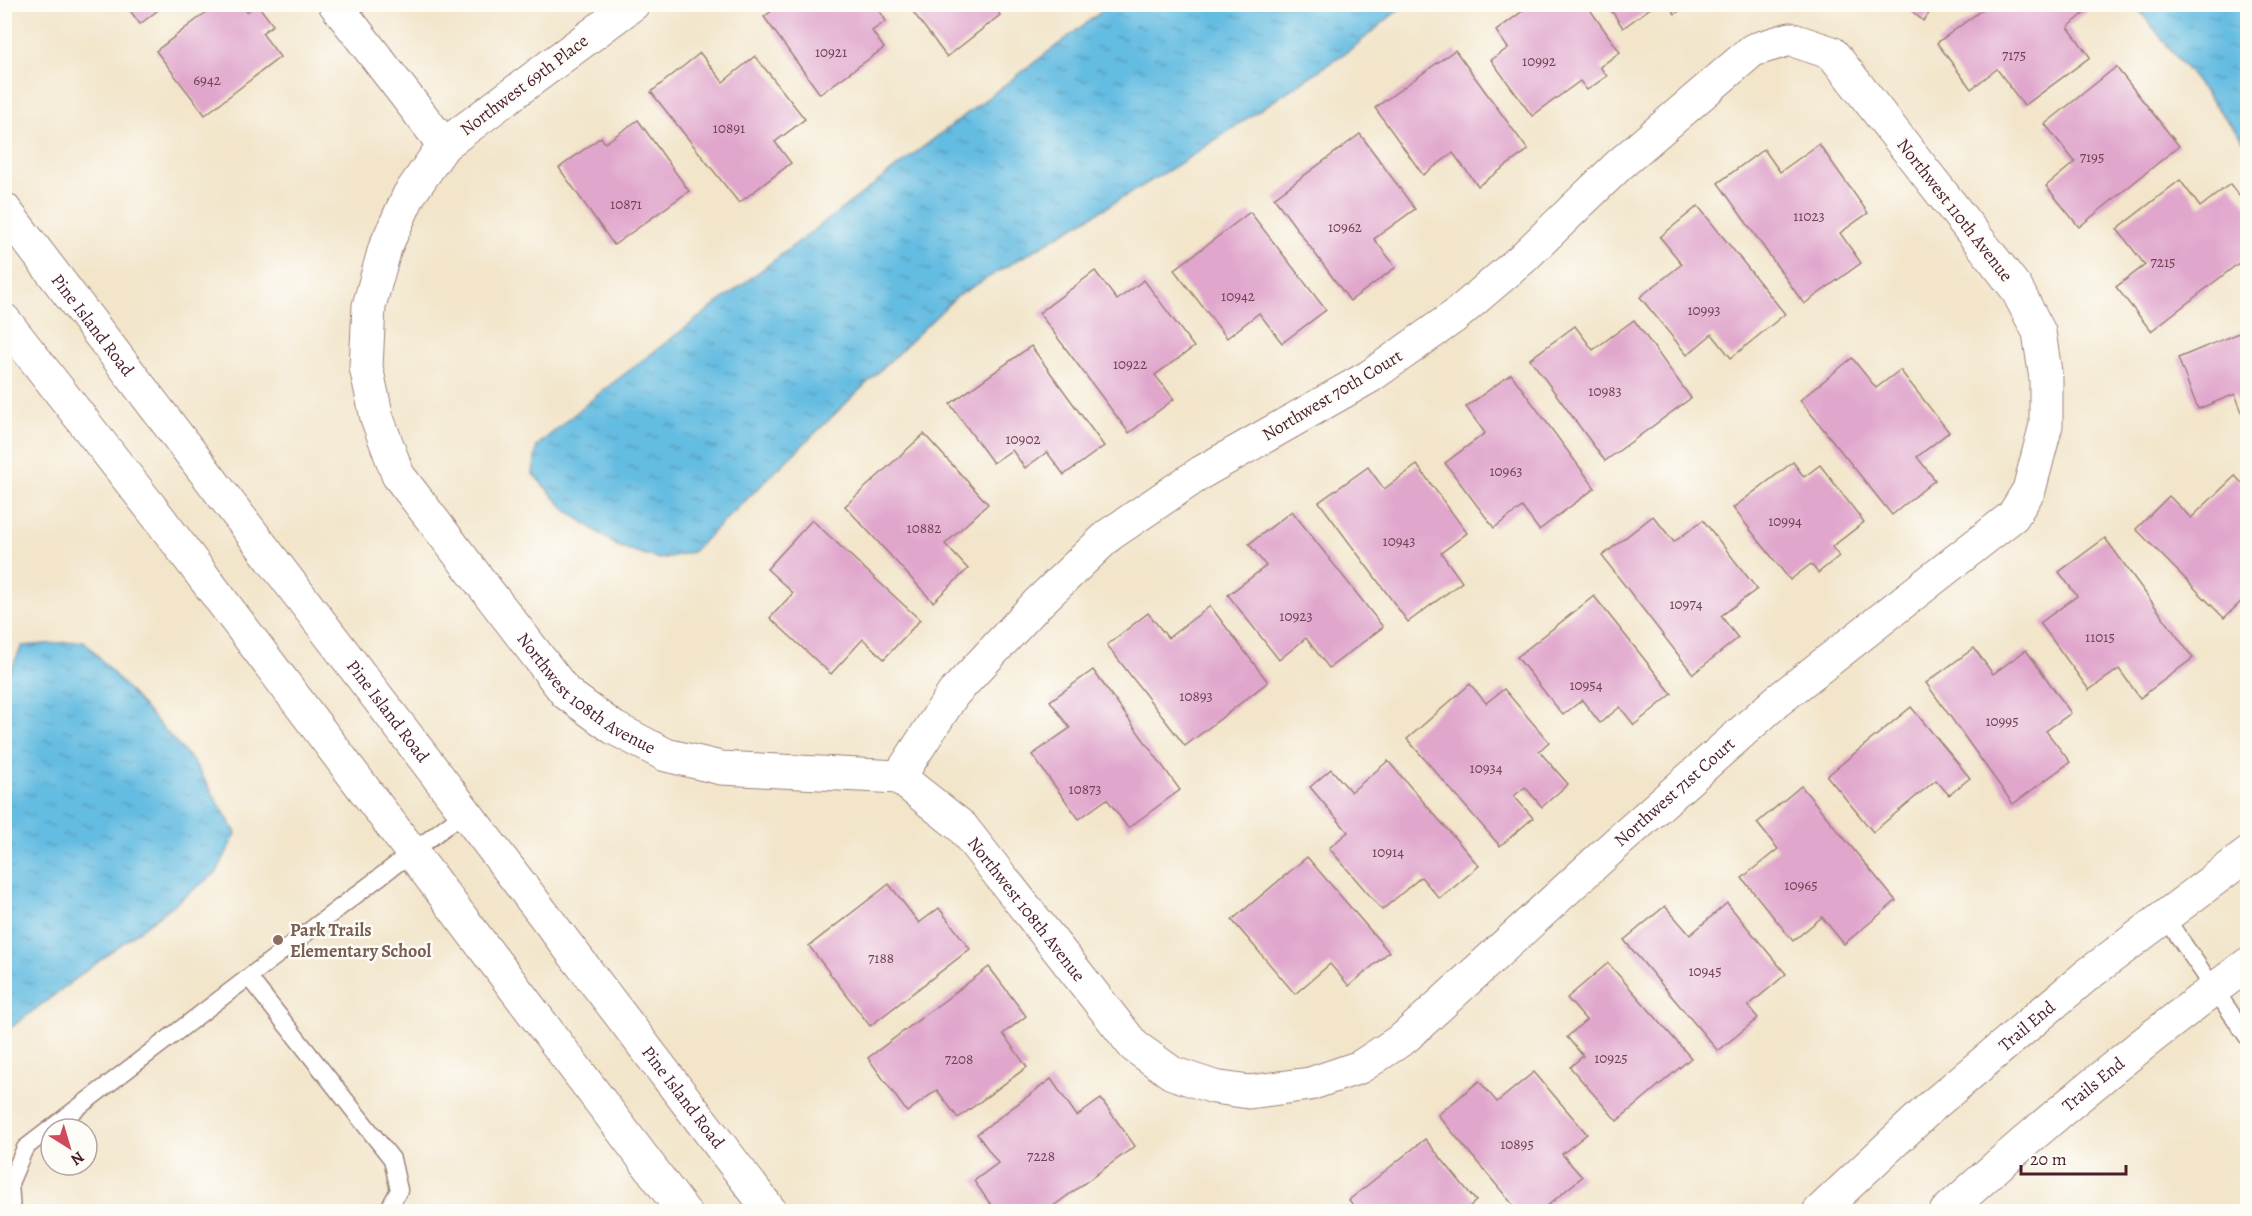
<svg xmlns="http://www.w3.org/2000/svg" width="2252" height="1216" font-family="Alegreya,serif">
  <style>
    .water { fill: url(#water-ripples); stroke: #566e86; stroke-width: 1.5 }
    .building { fill: #e0a6cc }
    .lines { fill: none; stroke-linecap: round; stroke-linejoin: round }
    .lane-casing { stroke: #9e827a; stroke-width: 19 }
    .street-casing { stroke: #9e827a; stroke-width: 35 }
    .secondary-casing { stroke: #9e827a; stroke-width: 35 }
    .path { stroke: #9e827a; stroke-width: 4; stroke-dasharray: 1.5 4.5; stroke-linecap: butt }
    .lane { stroke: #fff; stroke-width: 16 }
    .street { stroke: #fff; stroke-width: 33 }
    .secondary { stroke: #fff; stroke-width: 33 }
    .education-dot { fill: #8d6e63; stroke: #fdfcf7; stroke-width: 2 }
    .labels { text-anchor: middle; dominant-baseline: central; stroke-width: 5; stroke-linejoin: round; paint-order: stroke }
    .number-label { font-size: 15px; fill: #704153 }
    .street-label { font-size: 18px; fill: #4a1f2b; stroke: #fdfcf7 }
    .education-label { font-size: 18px; font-weight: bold; fill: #785e54; stroke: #fdfcf7; text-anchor: start }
  </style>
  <defs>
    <pattern id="water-ripples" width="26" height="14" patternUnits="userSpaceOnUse" patternTransform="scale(1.5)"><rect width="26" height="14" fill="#63bce1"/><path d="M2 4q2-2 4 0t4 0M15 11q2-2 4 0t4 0" fill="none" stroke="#5498b7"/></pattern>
  </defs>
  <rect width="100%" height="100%" fill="#fdfcf7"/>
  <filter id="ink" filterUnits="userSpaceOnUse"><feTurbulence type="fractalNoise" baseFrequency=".0167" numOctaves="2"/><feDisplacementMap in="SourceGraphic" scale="12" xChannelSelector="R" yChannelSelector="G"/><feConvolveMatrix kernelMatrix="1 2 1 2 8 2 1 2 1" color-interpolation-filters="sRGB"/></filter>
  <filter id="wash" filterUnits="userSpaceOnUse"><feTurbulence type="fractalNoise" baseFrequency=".008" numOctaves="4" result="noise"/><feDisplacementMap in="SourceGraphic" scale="24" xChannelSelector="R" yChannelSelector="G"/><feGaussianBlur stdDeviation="1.35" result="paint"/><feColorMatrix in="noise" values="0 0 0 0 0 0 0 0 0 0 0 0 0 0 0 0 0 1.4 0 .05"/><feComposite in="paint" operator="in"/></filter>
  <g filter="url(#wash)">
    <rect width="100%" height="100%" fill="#f2e5ca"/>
    <g class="water">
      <polygon points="1110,5 1404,5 1354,47 1179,164 957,296 692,552 660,559 617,546 565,509 533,474 537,446 601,392"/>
      <polygon points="2135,5 2247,5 2247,145"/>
      <polygon points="84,641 195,764 236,833 217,872 5,1032 5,682 22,646"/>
    </g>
    <g id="blocks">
      <g class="building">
        <polygon points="125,4 166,4 140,24"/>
        <polygon points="217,4 241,4 247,12 257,4 273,25 262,33 280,57 205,115 156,51"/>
        <polygon points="781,4 875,4 886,21 872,31 884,48 820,94 764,17"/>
        <polygon points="907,4 992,4 1000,15 947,57"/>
        <polygon points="1532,4 1586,4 1620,52 1600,67 1607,76 1587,90 1580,81 1532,116 1491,60 1508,48 1496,31"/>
        <polygon points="1607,4 1656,4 1623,28"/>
        <polygon points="1668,4 1689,4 1675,14"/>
        <polygon points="1904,4 1937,4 1923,21"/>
        <polygon points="1990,4 2095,4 2068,27 2090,57 2024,106 1997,69 1971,89 1937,43"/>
        <polygon points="1455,50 1528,150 1478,186 1453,153 1423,175 1375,108"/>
        <polygon points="700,53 723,82 755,56 805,119 775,142 791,163 739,203 651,92"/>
        <polygon points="2116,67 2179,146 2079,227 2046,186 2075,162 2045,124"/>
        <polygon points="638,120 689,191 614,245 559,168 601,137 605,143"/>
        <polygon points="1360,134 1415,209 1374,239 1396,267 1350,301 1274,198"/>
        <polygon points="1819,144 1868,213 1840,233 1861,263 1804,304 1718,183 1764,149 1780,172"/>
        <polygon points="2180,180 2200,207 2230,184 2248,207 2248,256 2151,331 2116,287 2145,265 2117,229"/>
        <polygon points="1698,206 1785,314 1731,358 1712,334 1687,355 1640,297 1682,264 1660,237"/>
        <polygon points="1250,212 1326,310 1282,343 1259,313 1227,338 1174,270"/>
        <polygon points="1095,271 1117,300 1144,280 1194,347 1155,375 1174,399 1129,433 1039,313"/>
        <polygon points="1634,320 1691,398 1605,461 1530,359 1575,326 1593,350"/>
        <polygon points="2248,329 2248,419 2245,420 2235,394 2198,409 2178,358"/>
        <polygon points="1031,346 1104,446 1064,475 1047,452 1025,468 1012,450 993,463 950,404"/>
        <polygon points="1852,358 1876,388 1900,370 1949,432 1917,457 1935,480 1892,515 1800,400"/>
        <polygon points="1511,374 1595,488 1539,530 1522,507 1494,528 1445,463 1485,433 1466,407"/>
        <polygon points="924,434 988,504 945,544 968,569 933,602 845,506"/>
        <polygon points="1793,462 1804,477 1820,465 1864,522 1832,547 1839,556 1818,573 1811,564 1790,580 1733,508"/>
        <polygon points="1417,465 1467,533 1441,553 1462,582 1408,622 1319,502 1368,467 1384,489"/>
        <polygon points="2235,476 2248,489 2248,595 2224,618 2136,529 2169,496 2191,518"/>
        <polygon points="1292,511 1383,627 1329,668 1306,638 1279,660 1228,595 1266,566 1249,544"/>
        <polygon points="1653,516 1674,542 1703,520 1757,589 1721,616 1738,638 1693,674 1602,556"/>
        <polygon points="812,520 920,620 884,659 863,639 831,674 770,618 793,593 767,569"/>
        <polygon points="2105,538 2193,658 2140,698 2119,669 2089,690 2040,623 2077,596 2059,572"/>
        <polygon points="1594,596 1672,694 1634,725 1620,707 1600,723 1582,700 1563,715 1517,657"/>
        <polygon points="1210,606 1268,682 1185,746 1107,645 1148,613 1168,638"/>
        <polygon points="1974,648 1993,674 2026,650 2071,713 2046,731 2070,762 2013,804 1926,683"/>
        <polygon points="1093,670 1180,790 1128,828 1107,799 1079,819 1032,755 1070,728 1050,701"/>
        <polygon points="1470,684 1486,703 1504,689 1549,742 1539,751 1568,784 1542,807 1525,787 1514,796 1533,818 1500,846 1407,739"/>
        <polygon points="1911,707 1970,778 1949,795 1936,780 1873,832 1827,776"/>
        <polygon points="1388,761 1479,866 1440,899 1421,877 1382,910 1329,848 1348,832 1310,787 1331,769 1351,792"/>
        <polygon points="1801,786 1896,901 1844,944 1822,917 1793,941 1742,878 1778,849 1757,823"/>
        <polygon points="1307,857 1389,952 1349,986 1330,964 1295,994 1232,920"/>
        <polygon points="889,884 919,923 939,908 970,949 870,1026 809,946"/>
        <polygon points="1727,903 1786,974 1748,1006 1758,1018 1718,1051 1624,940 1665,906 1690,935"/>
        <polygon points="1608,963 1691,1058 1617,1121 1570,1067 1583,1056 1567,1037 1586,1020 1567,998"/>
        <polygon points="989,967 1026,1016 1003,1034 1027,1067 958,1118 937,1090 907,1112 868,1058"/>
        <polygon points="1534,1072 1587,1134 1562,1154 1582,1177 1540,1212 1519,1212 1438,1115 1479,1081 1497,1102"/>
        <polygon points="1051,1079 1077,1116 1101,1099 1135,1146 1045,1212 996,1212 974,1181 998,1163 977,1134"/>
        <polygon points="1425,1139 1476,1201 1463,1212 1359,1212 1349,1200"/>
      </g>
    </g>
  </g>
  <g filter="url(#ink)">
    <use href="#blocks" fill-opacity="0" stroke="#9e827a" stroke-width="1.5"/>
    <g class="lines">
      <g class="lane-casing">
        <g id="lane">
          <polyline points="2165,917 2248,1038"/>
          <polyline points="250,979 392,1159 399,1190 387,1212"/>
          <polyline points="12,1212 10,1183 25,1148 466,811"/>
        </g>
      </g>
      <g class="street-casing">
        <g id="street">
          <polyline points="335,4 444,145"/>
          <path id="s1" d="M633 4 444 145 409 195 385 248 369 306 366 367 377 418 398 475 566 693 614 728 666 755 721 768 899 777 962 827 1134 1046 1172 1073 1214 1087 1249 1092 1310 1084 1360 1067 1404 1038 1618 842 1777 701 2013 516 2029 490 2046 425V379L2039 332 2016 288 1832 53 1790 39 1753 50 1619 165 1522 259 1455 316 1369 377 1202 472 1109 535 1038 603 953 694 899 777"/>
        </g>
      </g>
      <g class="secondary-casing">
        <g id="secondary">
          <path id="s2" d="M4 209 771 1212"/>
          <polyline points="4,320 159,518 684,1212"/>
          <path id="s3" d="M1819 1212 1932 1106 2086 976 2248 854"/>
          <path id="s4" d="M1946 1212C2042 1124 2143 1041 2248 964"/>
        </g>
      </g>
      <polyline class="path" points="2027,1206 2032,1212"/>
      <use href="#lane" class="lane"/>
      <use href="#street" class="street"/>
      <use href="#secondary" class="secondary"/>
    </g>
  </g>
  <circle class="education-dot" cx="278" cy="940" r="6"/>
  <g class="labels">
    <g class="number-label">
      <text x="831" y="52">10921</text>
      <text x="2014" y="55">7175</text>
      <text x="1539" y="61">10992</text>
      <text x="207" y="80">6942</text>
      <text x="729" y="128">10891</text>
      <text x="2092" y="157">7195</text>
      <text x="626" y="204">10871</text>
      <text x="1809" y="216">11023</text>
      <text x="1345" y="227">10962</text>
      <text x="2163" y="262">7215</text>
      <text x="1238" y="296">10942</text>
      <text x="1704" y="310">10993</text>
      <text x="1130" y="364">10922</text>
      <text x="1605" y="391">10983</text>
      <text x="1023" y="439">10902</text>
      <text x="1506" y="471">10963</text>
      <text x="1785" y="521">10994</text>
      <text x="924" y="528">10882</text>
      <text x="1399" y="541">10943</text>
      <text x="1686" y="604">10974</text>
      <text x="1296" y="616">10923</text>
      <text x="2100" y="637">11015</text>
      <text x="1586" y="685">10954</text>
      <text x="1196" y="696">10893</text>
      <text x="2002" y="721">10995</text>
      <text x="1486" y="768">10934</text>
      <text x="1085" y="789">10873</text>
      <text x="1388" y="852">10914</text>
      <text x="1801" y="885">10965</text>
      <text x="881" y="958">7188</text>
      <text x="1705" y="971">10945</text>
      <text x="1611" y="1058">10925</text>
      <text x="959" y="1059">7208</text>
      <text x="1517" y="1144">10895</text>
      <text x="1041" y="1156">7228</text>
    </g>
    <g class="street-label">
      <text transform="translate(524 85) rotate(-37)">Northwest 69th Place</text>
      <text transform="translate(1955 210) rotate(52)">Northwest 110th Avenue</text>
      <text stroke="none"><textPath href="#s2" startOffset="146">Pine Island Road</textPath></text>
      <text transform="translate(1332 395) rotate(-31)">Northwest 70th Court</text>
      <text stroke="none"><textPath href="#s1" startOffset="880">Northwest 108th Avenue</textPath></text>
      <text stroke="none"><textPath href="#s2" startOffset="632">Pine Island Road</textPath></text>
      <text stroke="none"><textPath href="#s1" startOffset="2235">Northwest 71st Court</textPath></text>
      <text stroke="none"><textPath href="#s1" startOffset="1402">Northwest 108th Avenue</textPath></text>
      <text stroke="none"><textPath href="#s3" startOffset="279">Trail End</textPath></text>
      <text stroke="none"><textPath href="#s4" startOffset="195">Trails End</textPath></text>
      <text stroke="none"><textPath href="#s2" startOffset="1118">Pine Island Road</textPath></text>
    </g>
    <g class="education-label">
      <text x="290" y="930">Park Trails<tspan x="290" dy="21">Elementary School</tspan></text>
    </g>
  </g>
  <rect width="2252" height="1216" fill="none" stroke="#fdfcf7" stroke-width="24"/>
  <g transform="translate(69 1147) rotate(143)"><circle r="28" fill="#fdfcf7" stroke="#b5a4a5" stroke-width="1.5"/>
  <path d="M0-4.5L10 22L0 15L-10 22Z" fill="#d1495b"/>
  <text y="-9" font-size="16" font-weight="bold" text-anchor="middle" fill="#4a1f2b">N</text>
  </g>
  <path d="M2021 1165v9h105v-9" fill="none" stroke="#4a1f2b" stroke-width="3"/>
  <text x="2030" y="1165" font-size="18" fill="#4a1f2b" stroke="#fdfcf7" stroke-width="4.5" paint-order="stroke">20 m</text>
</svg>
